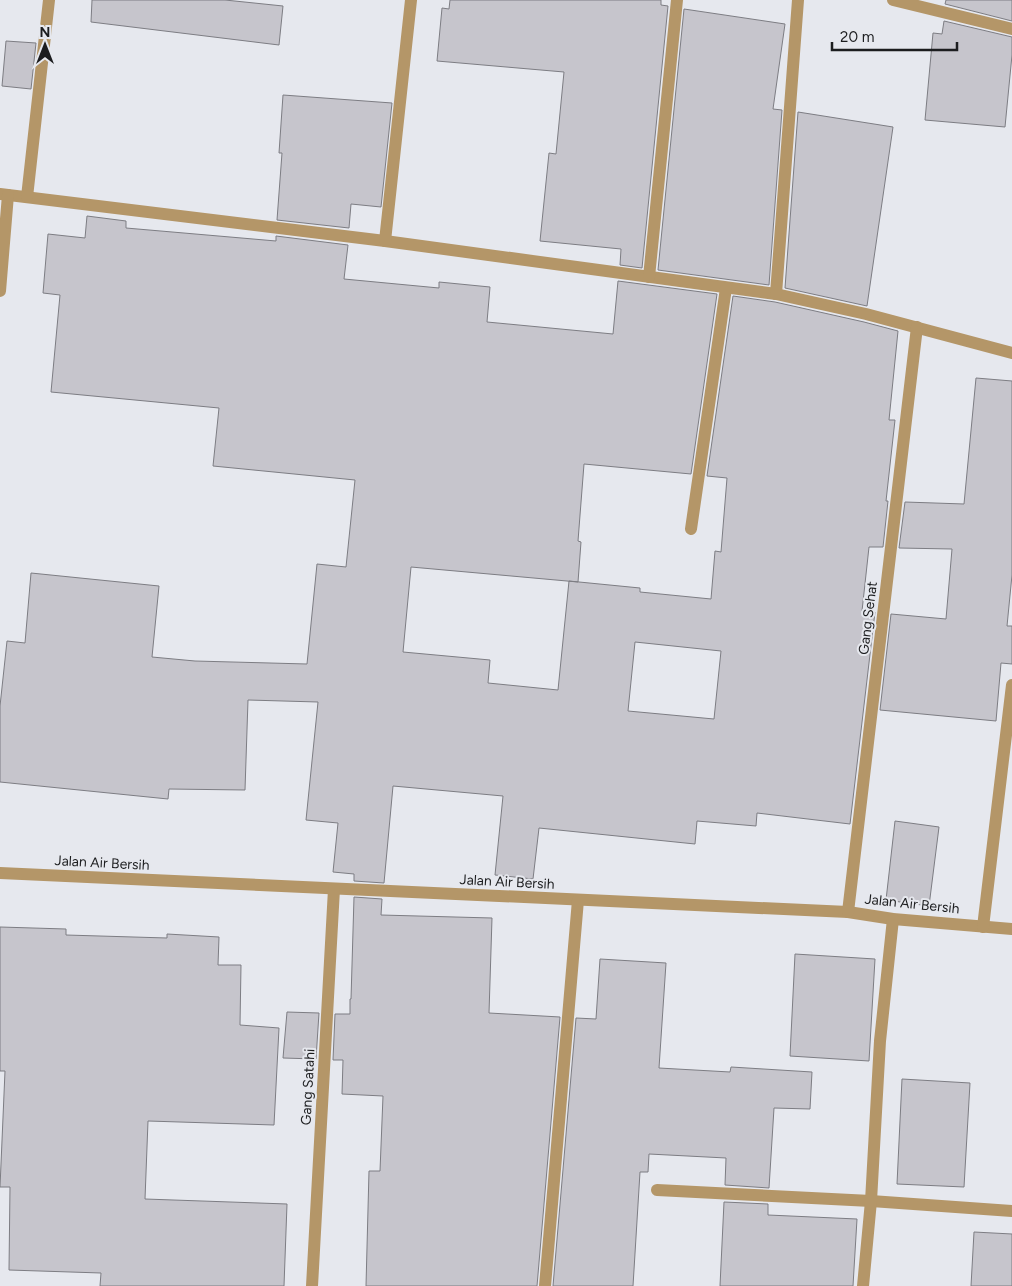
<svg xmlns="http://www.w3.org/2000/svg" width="1012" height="1286" font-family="Figtree,sans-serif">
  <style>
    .building { fill: #c6c5cc; stroke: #7d7d83; fill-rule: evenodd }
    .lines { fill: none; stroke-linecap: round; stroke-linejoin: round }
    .minor { stroke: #b49668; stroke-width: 12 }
    .labels { text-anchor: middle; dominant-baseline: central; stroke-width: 4; stroke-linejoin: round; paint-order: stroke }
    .street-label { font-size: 14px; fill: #1c1d1f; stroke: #e6e8ee }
  </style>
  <rect width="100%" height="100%" fill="#e6e8ee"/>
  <g class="building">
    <polygon points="92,0 225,0 283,6 279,45 91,22"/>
    <polygon points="450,0 661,0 661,5 668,6 642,268 620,265 621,249 540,241 549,153 556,154 564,72 437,61 442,8 449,9"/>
    <polygon points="946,0 1012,0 1012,21 945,4"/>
    <polygon points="684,9 785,24 773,109 782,110 769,285 658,270"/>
    <polygon points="944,21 1012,37 1012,55 1005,127 925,120 933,33 942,34"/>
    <polygon points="6,41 36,43 31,89 2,86"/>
    <polygon points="283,95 392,103 381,207 351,204 349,228 277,220 282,153 279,153"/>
    <polygon points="798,112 893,127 867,306 785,288"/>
    <path d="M87 216 126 221V228L276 241V236L348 245 344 279 439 288V282L490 287 487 322 613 334 618 281 717 294 691 474 584 464 578 541 581 542 578 582 411 567 403 652 490 660 488 683 558 690 569 581 640 588V592L711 599 715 551 721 552 727 478 707 476 733 296 775 302 864 322 898 331 889 420H895L886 501H888L883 547H869L862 611 875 612 850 824 757 813 756 826 697 821 695 844 539 828 533 879 495 875 503 796 393 786 384 883 354 881V874L333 872 338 823 306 820 318 702 248 700 245 790 169 789 168 799 0 782V706L7 641 25 643 31 573 159 586 152 657 195 661 307 664 317 564 346 567 355 480 213 466 219 408 51 392 60 295 43 293 48 234 85 238ZM635 642 721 651 714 719 628 711Z"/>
    <polygon points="976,378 1012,381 1012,575 1007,626 1012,626 1012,664 1001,663 996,721 880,710 891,614 946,619 952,549 899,548 905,502 964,504"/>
    <polygon points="895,821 939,827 929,906 886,900"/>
    <polygon points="354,897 382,899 381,915 492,918 489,1013 560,1017 537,1286 366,1286 369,1171 380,1171 383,1096 342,1094 343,1060 333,1060 335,1014 350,1014 350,999 351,999"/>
    <polygon points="0,927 66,929 66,935 167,938 167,934 219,937 218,965 241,965 240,1025 279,1028 274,1125 148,1121 145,1199 287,1204 284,1286 100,1286 101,1273 9,1270 10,1187 0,1187 5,1071 0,1071"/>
    <polygon points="795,954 875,959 869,1061 790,1056"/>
    <polygon points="600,959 666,963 659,1068 730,1072 731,1067 812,1072 810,1109 774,1108 769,1188 725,1185 726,1158 649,1154 648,1172 640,1172 633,1286 553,1286 576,1018 596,1019"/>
    <polygon points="287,1012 319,1013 316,1059 283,1058"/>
    <polygon points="902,1079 970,1083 964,1187 897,1184"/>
    <polygon points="724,1202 768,1204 768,1215 857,1219 853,1286 720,1286"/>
    <polygon points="974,1232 1012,1234 1012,1286 971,1286"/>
  </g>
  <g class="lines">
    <g class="minor">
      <polyline points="893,0 1012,29"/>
      <polyline points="0,194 385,241 776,294 866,314 1012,353"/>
      <polyline points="27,197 49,0"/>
      <polyline points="385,241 411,0"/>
      <polyline points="649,277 677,0"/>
      <polyline points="0,291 8,195"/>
      <polyline points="776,294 798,0"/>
      <polyline points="691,529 726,288"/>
      <polyline points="0,873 848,912 893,919 1012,929"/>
      <polyline points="848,912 917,327"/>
      <polyline points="983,927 1012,685"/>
      <polyline points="657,1190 871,1201 1012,1211"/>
      <polyline points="312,1286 334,889"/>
      <polyline points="545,1286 578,900"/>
      <polyline points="863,1286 871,1201 880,1041 893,919"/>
    </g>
  </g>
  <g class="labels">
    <g class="street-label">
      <text transform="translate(868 618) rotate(-83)">Gang Sehat</text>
      <text transform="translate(102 863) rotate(3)">Jalan Air Bersih</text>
      <text transform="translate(507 882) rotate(3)">Jalan Air Bersih</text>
      <text transform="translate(912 904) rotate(6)">Jalan Air Bersih</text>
      <text transform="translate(308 1087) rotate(-87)">Gang Satahi</text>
    </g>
  </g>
  <g transform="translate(45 45)" stroke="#e6e8ee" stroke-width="4" paint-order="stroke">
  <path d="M0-4L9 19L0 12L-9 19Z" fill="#1c1d1f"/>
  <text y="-8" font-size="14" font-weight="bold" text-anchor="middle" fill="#1c1d1f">N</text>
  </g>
  <path d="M832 42v8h125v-8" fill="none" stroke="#1c1d1f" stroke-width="2.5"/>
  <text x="840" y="42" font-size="15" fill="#1c1d1f" stroke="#e6e8ee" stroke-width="4" paint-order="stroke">20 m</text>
</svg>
